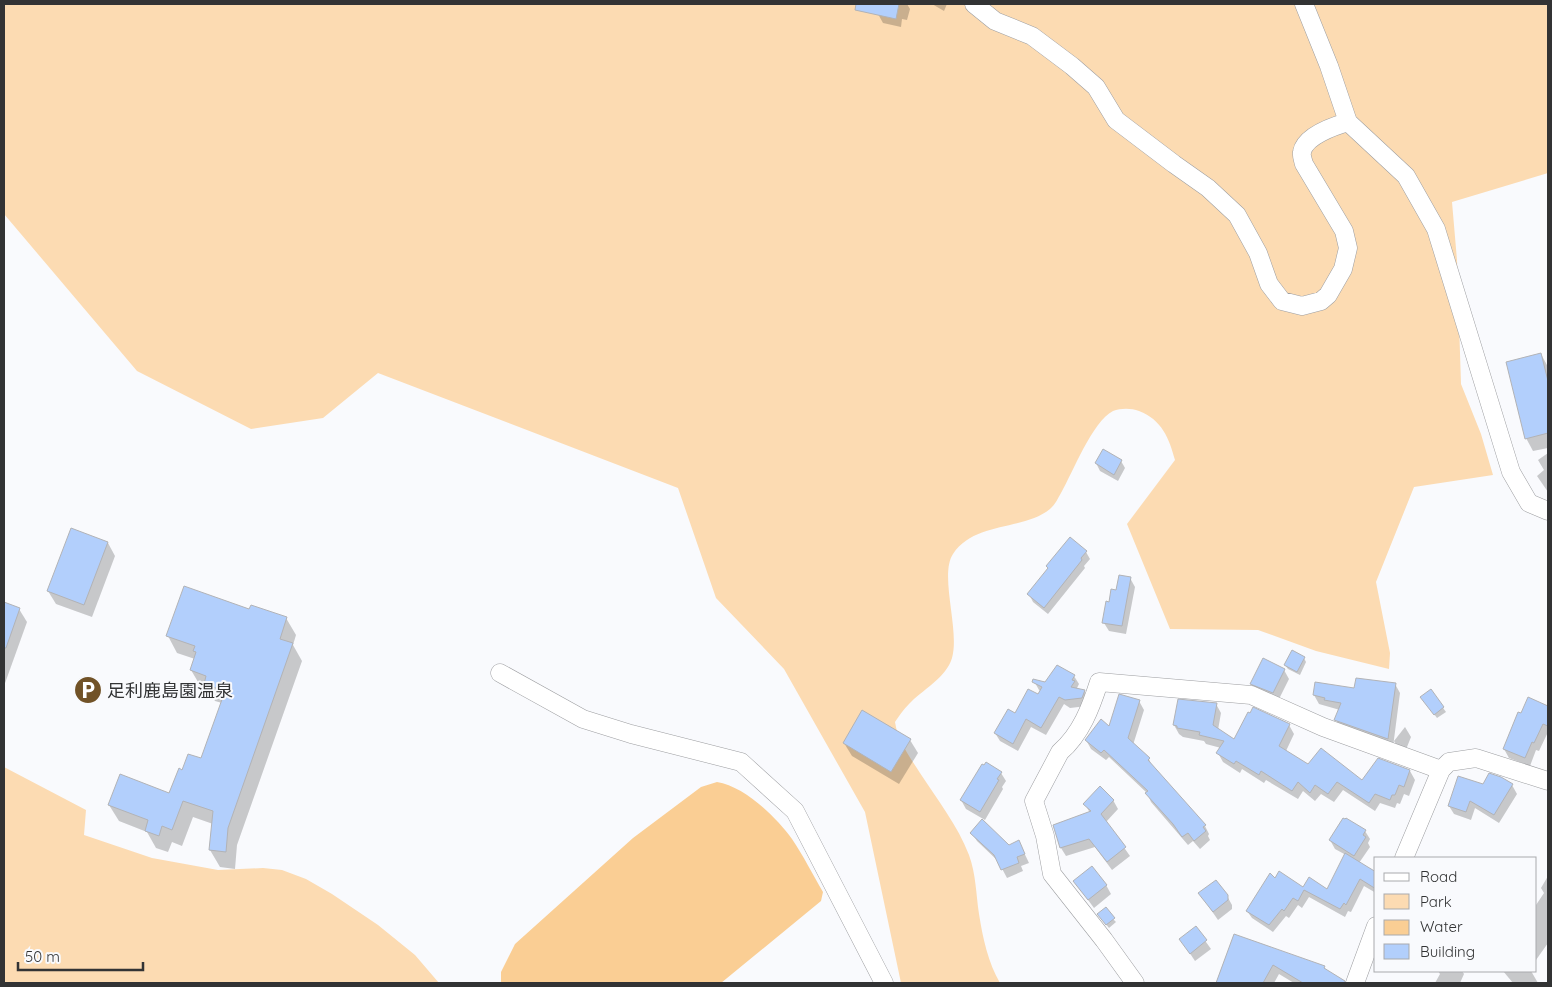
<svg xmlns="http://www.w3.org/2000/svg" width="1552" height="987" font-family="Quicksand,'Noto Sans JP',sans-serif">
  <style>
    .green { fill: #fcdbb2 }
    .water { fill: #face94 }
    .shadow { fill: #0003 }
    .building { fill: #b2cffc; stroke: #b2b3b6 }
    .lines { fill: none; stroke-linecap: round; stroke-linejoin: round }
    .minor-casing { stroke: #9d9ea1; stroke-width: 19 }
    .minor { stroke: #fff; stroke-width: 18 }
    .labels { text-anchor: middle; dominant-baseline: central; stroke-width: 4; stroke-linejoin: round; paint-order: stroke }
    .poi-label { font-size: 18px; fill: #323334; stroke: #f9fafd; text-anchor: start }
  </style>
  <rect width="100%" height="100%" fill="#f9fafd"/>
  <g class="green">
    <path d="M4 4H1548V173L1452 202 1457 260 1461 384 1481 434 1493 475 1414 487 1376 582 1390 653 1389 669 1316 651 1258 630 1170 629 1127 524 1175 460C1169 438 1162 420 1139 411 1131 408 1121 408 1113 411 1092 422 1073 472 1061 493 1058 498 1055 505 1050 509 1023 531 975 521 953 554 939 575 960 630 952 658 946 678 922 690 909 704 903 710 899 716 895 722 898 742 910 757 920 773 937 799 958 826 969 855 976 874 976 894 979 914 983 939 988 962 1000 983H901L865 812 784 669 716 598 678 488 378 373 323 418 251 429 137 371 4 214Z"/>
    <polygon points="4,767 86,810 84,835 152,858 218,870 263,868 282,870 306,879 332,894 378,925 415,955 439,983 4,983"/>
  </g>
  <path class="water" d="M717 782C744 786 776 817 792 839 803 855 813 875 823 892L821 901 721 983H501V972L515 944 633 838 701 787Z"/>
  <g class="shadow">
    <polygon points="859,4 907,4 910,9 907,20 902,19 901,27 883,23 878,14 863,11"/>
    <polygon points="932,4 947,4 944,11"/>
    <polygon points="1541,354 1548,367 1548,448 1533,451 1526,438"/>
    <polygon points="1548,453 1548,492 1537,476 1544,470 1538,460"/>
    <polygon points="1121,461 1125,468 1118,481 1100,471 1096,463"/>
    <polygon points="108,543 115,556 92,617 56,604 48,591"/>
    <polygon points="1086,552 1090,559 1084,566 1085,568 1048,614 1033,602 1029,594"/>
    <polygon points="1130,578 1135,587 1126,634 1109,631 1104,623 1110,603 1117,592"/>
    <polygon points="4,604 19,609 27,622 4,686"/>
    <polygon points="250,611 286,618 296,635 293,645 302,661 237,845 235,869 220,867 210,850 213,824 193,817 182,846 172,842 168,852 156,848 147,832 119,821 109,805 170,795 183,771 202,760 222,703 215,701 208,690 201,687 191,670 195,659 177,653 168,636"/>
    <polygon points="1304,658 1306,662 1300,675 1288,669 1285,665"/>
    <polygon points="1284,670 1289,679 1278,701 1256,692 1251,684"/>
    <polygon points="1074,676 1079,684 1077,688 1078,690 1084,691 1089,699 1087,706 1070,708 1064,704 1046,735 1031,727 1018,751 1000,741 995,733 1039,696 1041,691 1039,690 1034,681 1046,683"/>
    <polygon points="1395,684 1400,693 1393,747 1341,728 1336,720 1340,710 1319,704 1314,695"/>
    <polygon points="1431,691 1446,712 1437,718 1424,701"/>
    <polygon points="1529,698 1548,707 1548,732 1539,751 1536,750 1530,766 1509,758 1504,749"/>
    <polygon points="1139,701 1144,710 1133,745 1149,759 1153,768 1205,826 1209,834 1208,836 1210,840 1200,849 1193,841 1188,845 1151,802 1147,793 1109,757 1106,760 1091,749 1086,740 1110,728"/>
    <polygon points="1216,704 1221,713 1218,730 1234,740 1289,725 1294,734 1286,751 1308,765 1362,782 1410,771 1415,780 1409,796 1404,794 1400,804 1397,803 1395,808 1380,803 1375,811 1343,790 1334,802 1321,794 1315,801 1303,791 1298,799 1266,780 1264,783 1242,769 1240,773 1223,762 1218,753 1221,748 1206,744 1204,741 1183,737 1179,734 1174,725"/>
    <polygon points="1405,727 1411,737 1405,752 1399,749 1394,741"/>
    <polygon points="910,740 918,753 899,784 852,756 844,743"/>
    <polygon points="1001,773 1006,781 1002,787 1003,789 985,820 966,809 961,800"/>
    <polygon points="1512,785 1517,794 1499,823 1475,808 1471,820 1454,814 1449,806 1483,786"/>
    <polygon points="1113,800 1118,809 1106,822 1130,856 1112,870 1095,847 1066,856 1061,848 1054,825 1090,813 1085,804"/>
    <polygon points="1365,831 1370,839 1368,843 1370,847 1359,863 1376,874 1376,893 1364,886 1351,912 1348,911 1345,917 1309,897 1302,908 1298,905 1289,918 1286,916 1273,932 1252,918 1247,911 1275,880 1303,889 1327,890 1346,855 1335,849 1330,840"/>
    <polygon points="972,833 1008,846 1019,842 1029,863 1021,866 1023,871 1007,878 998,861 977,841"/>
    <polygon points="1548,876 1548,943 1536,960 1536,905 1544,893 1541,888"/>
    <polygon points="1074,881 1106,885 1111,894 1094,908"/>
    <polygon points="1200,894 1227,896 1232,905 1232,909 1218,920"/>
    <polygon points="1101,918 1113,919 1116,922 1109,928"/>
    <polygon points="1196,928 1211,949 1195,961 1181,940"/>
    <polygon points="1234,935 1324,967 1327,971 1345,983 1294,983 1279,974 1274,983 1216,983"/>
    <polygon points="1438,971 1462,971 1464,974 1460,983 1435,983 1440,974"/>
    <polygon points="1503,971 1531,971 1538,983 1513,983"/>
  </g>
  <g class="building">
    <polygon points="856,4 899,4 896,19 855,10"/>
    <polygon points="1541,353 1548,381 1548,433 1525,439 1506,362"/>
    <polygon points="1103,449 1122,460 1114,475 1095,463"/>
    <polygon points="71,528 108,542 84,605 47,591"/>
    <polygon points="1070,537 1087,551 1081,558 1082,560 1044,608 1027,594 1048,568 1046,566"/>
    <polygon points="1119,575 1131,577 1122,626 1102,623 1106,601 1109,602 1111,589 1116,590"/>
    <polygon points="184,586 249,609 251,605 287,617 280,639 293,643 228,828 226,852 209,850 213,811 183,801 172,830 162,826 159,836 145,831 148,820 108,805 120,774 169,793 179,768 182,770 188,754 201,758 225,691 204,684 206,676 190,670 196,652 193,651 195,646 166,636"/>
    <polygon points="4,602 20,608 6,648 4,648"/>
    <polygon points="1292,650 1305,657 1297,672 1284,665"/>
    <polygon points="1263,658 1285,669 1273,693 1250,684"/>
    <polygon points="1057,665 1075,675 1072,680 1075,681 1071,687 1085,690 1082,698 1065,700 1059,697 1041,728 1026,719 1013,744 994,733 1008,709 1015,713 1028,689 1038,694 1042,687 1032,682 1033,679 1045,682"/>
    <polygon points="1356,678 1396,683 1388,739 1334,720 1341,703 1324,700 1325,698 1313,695 1315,682 1354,688"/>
    <polygon points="1431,689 1444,707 1434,715 1420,697"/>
    <polygon points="1119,694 1140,700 1128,738 1150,758 1148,760 1206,825 1203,827 1206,831 1194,841 1188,833 1182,837 1173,824 1145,793 1148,791 1104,750 1101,753 1085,740 1101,719 1109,726"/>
    <polygon points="1528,697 1548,706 1548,726 1543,724 1534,743 1532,742 1525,758 1503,749 1518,712 1521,713"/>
    <polygon points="1178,699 1217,703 1213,725 1234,739 1248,712 1250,713 1253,707 1290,724 1279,746 1308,764 1321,748 1362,780 1378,758 1410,770 1404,787 1399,785 1395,795 1392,795 1390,800 1375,794 1369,803 1337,782 1328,794 1315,785 1310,793 1298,782 1292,791 1261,771 1259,775 1236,761 1234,764 1216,753 1224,741 1199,735 1200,732 1177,728 1177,726 1173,725"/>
    <polygon points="862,710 911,739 891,772 843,743"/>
    <polygon points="986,762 1002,772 997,779 999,780 980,812 960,800 982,764 984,765"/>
    <polygon points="1489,773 1501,777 1513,784 1494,815 1470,801 1466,812 1448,806 1458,776 1483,784"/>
    <polygon points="1100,786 1114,800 1101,814 1126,847 1107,862 1089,839 1060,848 1053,825 1091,811 1083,804"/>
    <polygon points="1343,818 1345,819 1346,818 1366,830 1363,835 1366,837 1354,856 1329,840"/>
    <polygon points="982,819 1009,845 1019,840 1025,854 1017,857 1019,863 1001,870 994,855 970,833"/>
    <polygon points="1345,853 1376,872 1376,889 1360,879 1346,905 1344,903 1340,909 1304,890 1298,901 1293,898 1284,911 1282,909 1269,925 1246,911 1270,873 1275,878 1279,871 1303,887 1309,877 1327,889"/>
    <polygon points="1092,866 1107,885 1088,900 1073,881"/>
    <polygon points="1216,880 1228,895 1228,900 1213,912 1198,893"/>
    <polygon points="1106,907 1115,918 1106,925 1097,914"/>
    <polygon points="1196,926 1207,940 1190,954 1179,939"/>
    <polygon points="1234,934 1325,966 1324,968 1345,981 1345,983 1303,983 1273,965 1263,983 1216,983"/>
  </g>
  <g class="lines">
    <g class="minor-casing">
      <g id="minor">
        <path d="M974 4 995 21 1032 36 1072 66 1096 87 1116 120 1174 164 1208 188 1237 215 1258 253 1269 284 1282 301 1302 306 1321 301 1328 295 1343 269 1348 248 1344 231 1304 164C1303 160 1301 155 1302 152 1305 136 1334 126 1348 122"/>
        <polyline points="1304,4 1329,66 1348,122 1406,176 1436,229 1511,472 1529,503 1548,511"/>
        <polyline points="500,673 583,719 631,734 741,762 795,811 884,983"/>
        <polyline points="1404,858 1441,770 1449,762 1476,758 1548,781"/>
        <path d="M1135 983 1104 940 1052 874 1045 836 1034 801 1060 752C1081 734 1091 707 1099 682L1251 695 1323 727 1441 770"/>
        <polyline points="1355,983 1376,926"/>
      </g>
    </g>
    <use href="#minor" class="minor"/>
  </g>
  <defs>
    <g id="parking-disc" transform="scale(1.4375)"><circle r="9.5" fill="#715227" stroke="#f9fafd"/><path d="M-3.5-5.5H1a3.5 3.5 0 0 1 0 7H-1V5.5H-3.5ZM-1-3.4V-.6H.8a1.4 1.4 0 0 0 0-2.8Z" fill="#fff"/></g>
  </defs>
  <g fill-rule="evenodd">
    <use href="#parking-disc" x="88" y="690"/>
  </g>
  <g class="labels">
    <g class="poi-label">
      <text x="107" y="690">足利鹿島園温泉</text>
    </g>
  </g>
  <rect width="1552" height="987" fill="none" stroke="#323334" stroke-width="10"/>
  <rect x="1374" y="857" width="162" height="115" fill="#f9fafd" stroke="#a9aaad"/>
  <rect x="1384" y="873" width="25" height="8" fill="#ffffff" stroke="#a9aaad"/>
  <text x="1420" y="882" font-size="15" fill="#323334">Road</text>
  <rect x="1384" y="894" width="25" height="15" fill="#fcdbb2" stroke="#a9aaad"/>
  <text x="1420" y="907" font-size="15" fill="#323334">Park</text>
  <rect x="1384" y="920" width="25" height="15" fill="#face94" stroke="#a9aaad"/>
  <text x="1420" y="932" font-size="15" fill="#323334">Water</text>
  <rect x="1384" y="944" width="25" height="15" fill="#b2cffc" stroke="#a9aaad"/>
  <text x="1420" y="957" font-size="15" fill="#323334">Building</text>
  <path d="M18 962v8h125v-8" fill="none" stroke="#323334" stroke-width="2.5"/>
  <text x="25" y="962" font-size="15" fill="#323334" stroke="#f9fafd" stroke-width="4" paint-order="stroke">50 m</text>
</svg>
